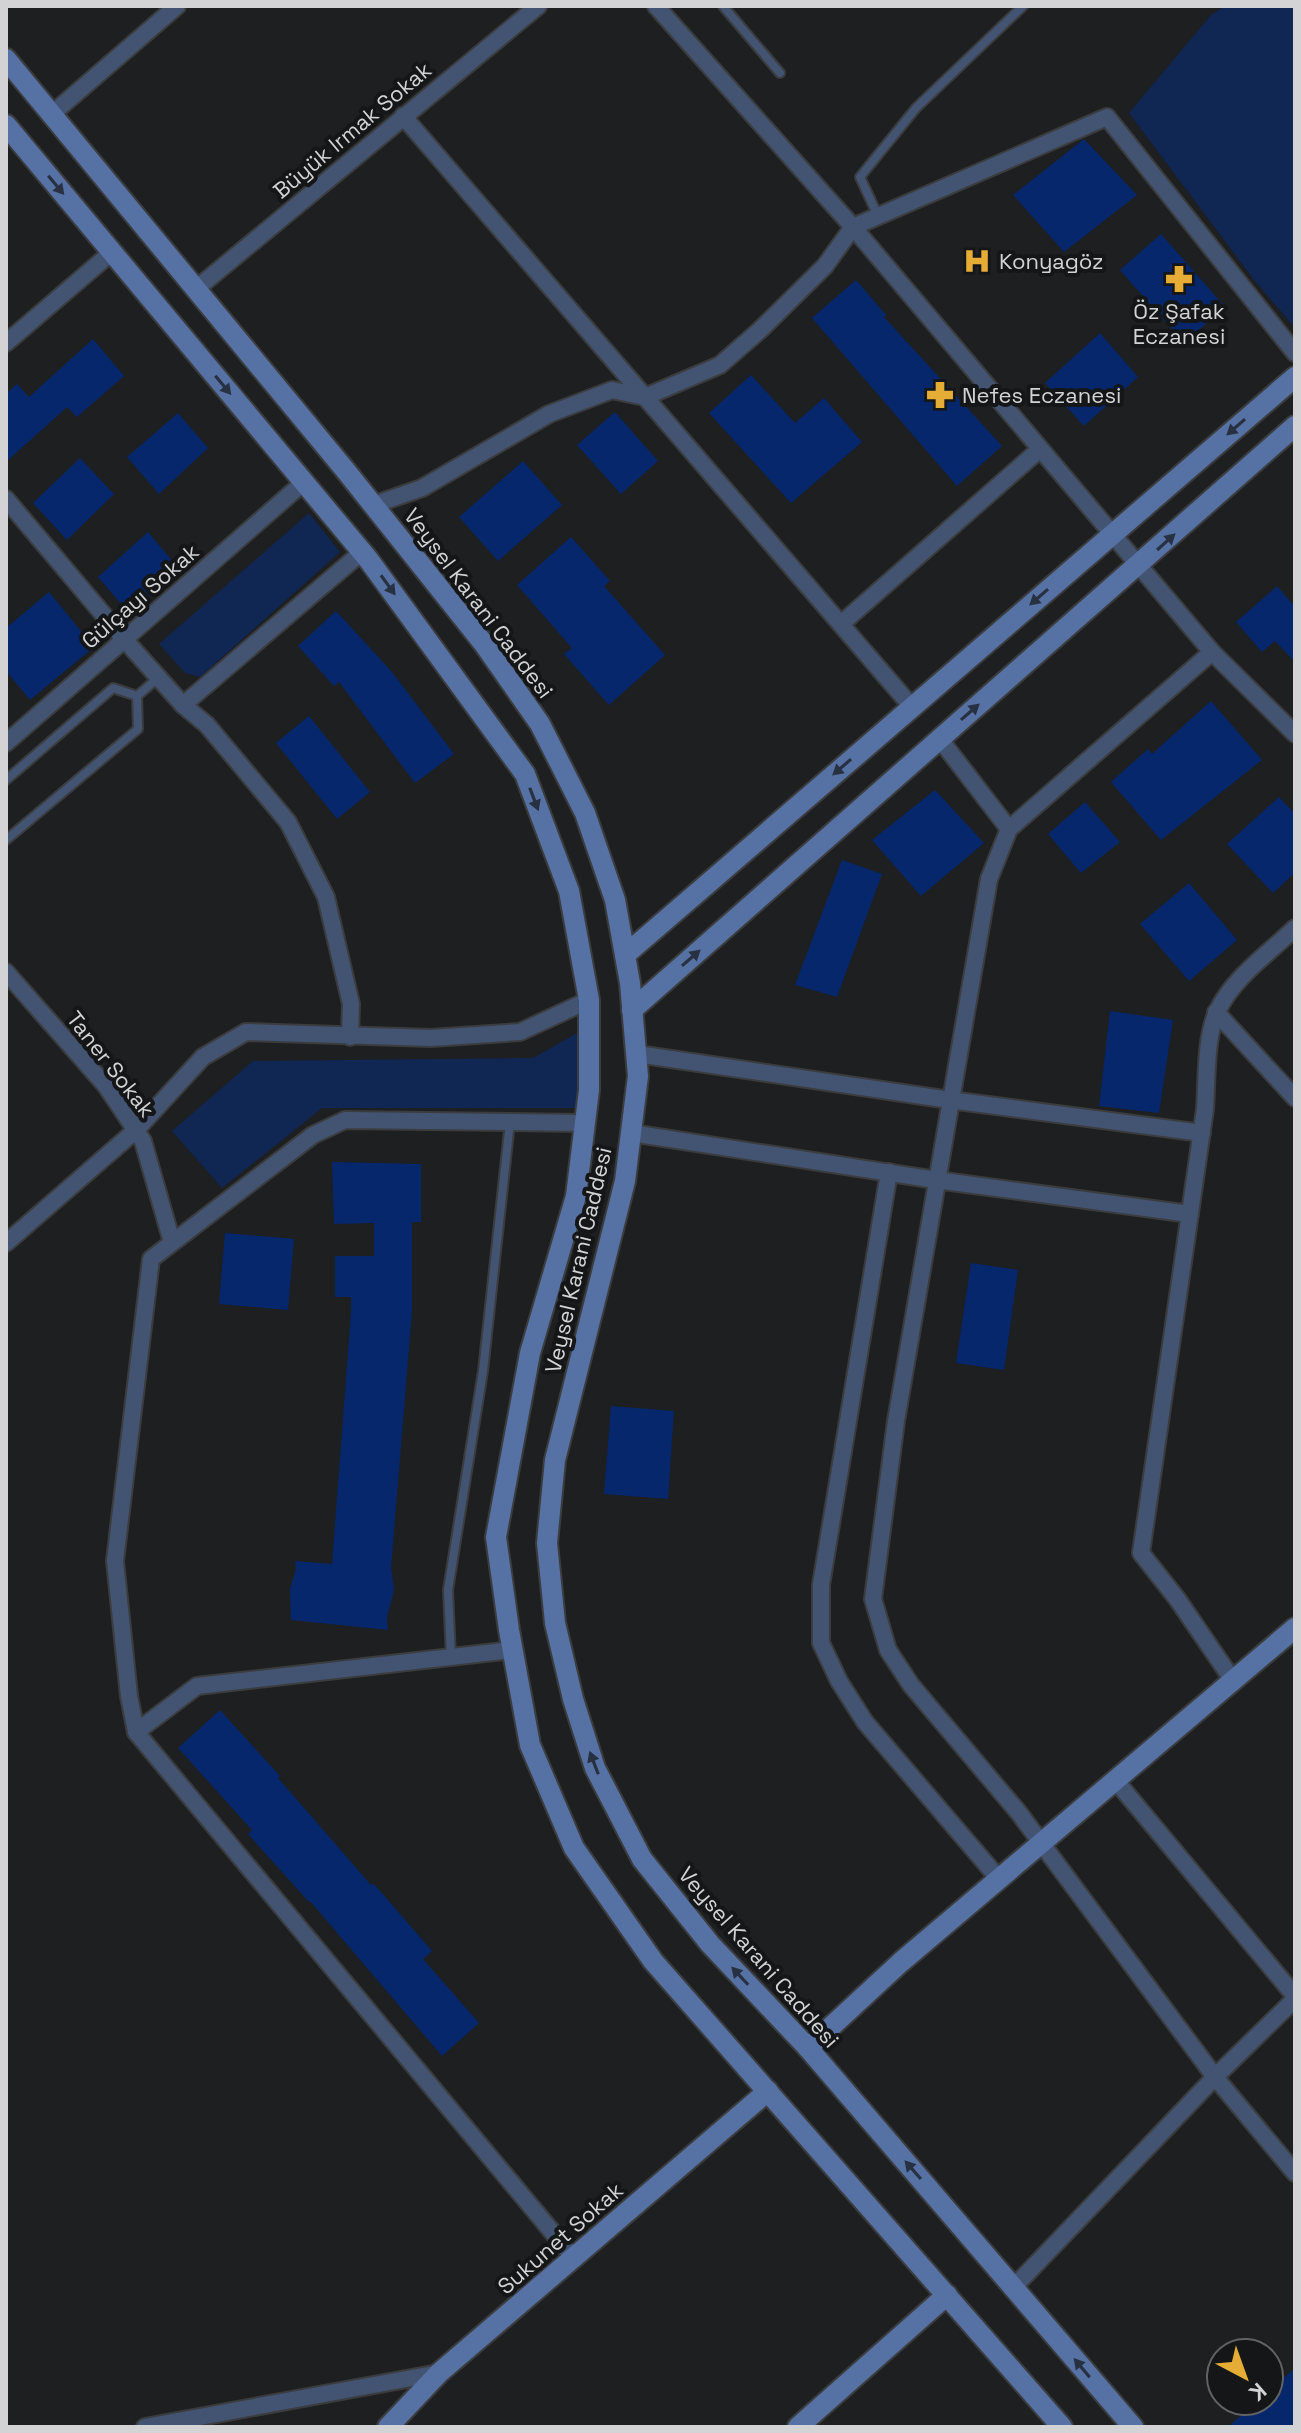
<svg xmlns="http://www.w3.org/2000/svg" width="1301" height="2433" font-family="'Space Grotesk',sans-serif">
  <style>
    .green { fill: #102653 }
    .building { fill: #06276c }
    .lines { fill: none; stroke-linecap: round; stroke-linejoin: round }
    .lane-casing { stroke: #3b3c3e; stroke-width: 12 }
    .street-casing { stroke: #3b3c3e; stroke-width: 20 }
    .secondary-casing { stroke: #3b3c3e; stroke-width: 24 }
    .lane { stroke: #435473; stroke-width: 8 }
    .street { stroke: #435473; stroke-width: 16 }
    .secondary { stroke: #5671a4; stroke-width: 20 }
    .oneway { fill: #283142 }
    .labels { text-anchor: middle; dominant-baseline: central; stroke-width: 8; stroke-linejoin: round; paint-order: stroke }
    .street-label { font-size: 22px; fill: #d3d3d5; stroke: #151618 }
    .poi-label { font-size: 22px; fill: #d3d3d5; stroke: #151618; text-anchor: start }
  </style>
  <rect width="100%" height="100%" fill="#1e1f21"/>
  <g class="green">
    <polygon points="1225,6 1295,6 1295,328 1254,280 1129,113 1211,15"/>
    <polygon points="309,513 340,552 200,677 185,673 159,644"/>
    <polygon points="579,1032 582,1084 576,1108 322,1108 222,1188 172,1131 253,1061 533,1058"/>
  </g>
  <g class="building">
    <polygon points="1084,139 1137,195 1064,252 1013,195"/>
    <polygon points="1161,234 1225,307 1184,343 1120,270"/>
    <polygon points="856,280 886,315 884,317 1002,446 957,486 812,318"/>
    <polygon points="1100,333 1138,377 1084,426 1045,383"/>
    <polygon points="93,339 124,376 77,417 67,407 6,462 6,394 17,384 29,397"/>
    <polygon points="751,375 795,423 824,398 862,442 791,503 709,413"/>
    <polygon points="615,412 658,461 621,494 577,445"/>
    <polygon points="178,413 208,448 159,494 127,457"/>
    <polygon points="80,458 114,494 67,540 33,503"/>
    <polygon points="523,461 562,505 498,561 459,517"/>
    <polygon points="148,532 179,569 130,614 98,577"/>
    <polygon points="571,537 610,581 604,586 665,655 609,705 564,654 572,648 517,585"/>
    <polygon points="1277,586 1295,607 1295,662 1275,641 1262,652 1236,622"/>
    <polygon points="49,592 94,647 30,700 6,671 6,628"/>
    <polygon points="336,611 392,672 454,754 415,783 339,682 334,686 298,646"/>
    <polygon points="1211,701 1262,760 1161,840 1111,782 1148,749 1152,754"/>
    <polygon points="309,716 370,792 337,819 276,743"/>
    <polygon points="935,790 984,843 921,896 872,840"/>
    <polygon points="1279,797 1295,814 1295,873 1273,893 1227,844"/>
    <polygon points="1085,802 1120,842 1081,873 1048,834"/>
    <polygon points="842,860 882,874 837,997 795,985"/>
    <polygon points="1189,883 1237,940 1189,981 1140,924"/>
    <polygon points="1110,1011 1173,1020 1159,1113 1099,1106"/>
    <polygon points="332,1162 421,1164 421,1222 412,1222 412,1311 391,1568 394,1590 387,1617 388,1630 291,1620 290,1589 296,1569 295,1561 332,1564 351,1312 351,1297 335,1297 335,1256 374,1256 374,1223 334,1224"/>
    <polygon points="225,1233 294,1239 288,1310 219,1304"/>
    <polygon points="971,1263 1018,1270 1004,1370 956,1363"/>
    <polygon points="611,1406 674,1411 668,1499 604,1494"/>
    <polygon points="220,1710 280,1776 278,1778 371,1885 374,1884 432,1951 423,1959 479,2023 442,2056 310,1901 309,1902 248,1834 252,1830 178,1748"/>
    <polygon points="1295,2368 1295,2427 1228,2427 1257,2401 1269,2401 1269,2391"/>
  </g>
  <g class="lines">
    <g class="lane-casing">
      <g id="lane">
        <polyline points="723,6 780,73"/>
        <polyline points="878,216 860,177 916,108 1023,6"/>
        <polyline points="137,696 158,678"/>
        <polyline points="6,780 113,688 137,696"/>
        <polyline points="6,840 138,729 137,696"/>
        <polyline points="451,1657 448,1590 483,1371 510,1122"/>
      </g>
    </g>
    <g class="street-casing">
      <g id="street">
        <polyline points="52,114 177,6"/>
        <polyline points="403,116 912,707"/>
        <polyline points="196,289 538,6"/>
        <polyline points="6,343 112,252"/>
        <polyline points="1295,353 1107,117 853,227 1212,652 1295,734"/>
        <polyline points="6,499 124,639 183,705 207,725 288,822 326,897 351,1004 350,1037"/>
        <polyline points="373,505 422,488 549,414 612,390 645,397 720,365 760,330 825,266 853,227 656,6"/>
        <polyline points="841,624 1039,450"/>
        <polyline points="1212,652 1009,829 989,879 896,1421 873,1599 888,1650 911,1685 1019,1813 1215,2077 1295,2173"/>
        <polyline points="183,705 362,552"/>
        <polyline points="939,738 1009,829"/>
        <polyline points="6,743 304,482"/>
        <polyline points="6,972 106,1086 143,1141 172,1242"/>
        <polyline points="1216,1012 1295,1098"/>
        <polyline points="637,1054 950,1100 1202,1133"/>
        <polyline points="631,1133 936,1180 1190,1214"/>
        <polyline points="889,1172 821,1585 821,1643 839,1681 865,1722 999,1879"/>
        <polyline points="6,1243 136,1130 203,1057 246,1032 431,1038 520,1032 589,1000"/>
        <polyline points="512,1650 197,1686 136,1732 574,2258"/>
        <path d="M1234 1682 1178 1600 1141 1553 1205 1109C1207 1081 1205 1036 1218 1010 1234 977 1269 953 1295 928"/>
        <polyline points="136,1732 129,1696 115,1561 151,1259 313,1135 345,1120 585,1123"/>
        <polyline points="1116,1781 1295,1996"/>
        <polyline points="1013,2288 1215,2077 1295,1999"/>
        <polyline points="145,2427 439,2373"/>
      </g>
    </g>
    <g class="secondary-casing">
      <g id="secondary">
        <polyline points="6,59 346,471 484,644 540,724 585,813 615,900 630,983 638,1076 625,1181 555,1460 547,1543 555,1623 573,1699 595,1768 642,1859 710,1944 808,2048 1133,2427"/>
        <polyline points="6,125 368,559 525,774 569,891 589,1000 589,1090 576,1196 530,1353 496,1537 509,1630 530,1745 574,1848 653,1961 1062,2427"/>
        <polyline points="625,955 1295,377"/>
        <polyline points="632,1010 1295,426"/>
        <polyline points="808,2048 901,1962 1295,1628"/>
        <polyline points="388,2427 439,2373 768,2091"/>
        <polyline points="798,2427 947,2295"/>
      </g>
    </g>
    <use href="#lane" class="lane"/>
    <use href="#street" class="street"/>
    <use href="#secondary" class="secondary"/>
  </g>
  <defs><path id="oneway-solid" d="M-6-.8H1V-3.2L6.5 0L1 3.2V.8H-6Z" transform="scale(2)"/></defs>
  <g class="oneway">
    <use href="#oneway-solid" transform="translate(56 185) rotate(50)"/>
    <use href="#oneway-solid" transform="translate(223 385) rotate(50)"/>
    <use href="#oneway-solid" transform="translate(1236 427) rotate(139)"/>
    <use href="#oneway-solid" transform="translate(1166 542) rotate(-42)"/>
    <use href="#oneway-solid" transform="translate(388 585) rotate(54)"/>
    <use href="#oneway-solid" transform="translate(1039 597) rotate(139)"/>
    <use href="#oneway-solid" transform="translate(970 712) rotate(-41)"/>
    <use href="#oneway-solid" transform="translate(842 767) rotate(139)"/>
    <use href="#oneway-solid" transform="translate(534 799) rotate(69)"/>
    <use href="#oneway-solid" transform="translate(691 958) rotate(-41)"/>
    <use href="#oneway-solid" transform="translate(594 1763) rotate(-111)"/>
    <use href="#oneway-solid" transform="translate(740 1976) rotate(-133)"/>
    <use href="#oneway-solid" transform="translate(913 2170) rotate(-131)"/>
    <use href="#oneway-solid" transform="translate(1082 2368) rotate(-130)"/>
  </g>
  <defs>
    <g id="hospital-bare" transform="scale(2.16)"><path d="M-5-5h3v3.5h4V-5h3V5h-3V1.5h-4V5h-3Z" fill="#e5ad35" stroke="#151618" stroke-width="2.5" paint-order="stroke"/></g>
    <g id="pharmacy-bare" transform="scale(2.16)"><path d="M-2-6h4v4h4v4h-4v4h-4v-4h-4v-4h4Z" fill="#e5ad35" stroke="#151618" stroke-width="2.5" paint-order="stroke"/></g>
  </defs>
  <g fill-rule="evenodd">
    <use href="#hospital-bare" x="977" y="261"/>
    <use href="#pharmacy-bare" x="1179" y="279"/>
    <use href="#pharmacy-bare" x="940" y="395"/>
  </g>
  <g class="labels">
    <g class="street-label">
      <text transform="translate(352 130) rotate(-40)">Büyük Irmak Sokak</text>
      <text transform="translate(140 596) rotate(-41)">Gülçayı Sokak</text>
      <text transform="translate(479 603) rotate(53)">Veysel Karani Caddesi</text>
      <text transform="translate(111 1064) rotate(52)">Taner Sokak</text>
      <text transform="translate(578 1260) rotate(-77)">Veysel Karani Caddesi</text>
      <text transform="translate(759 1957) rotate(49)">Veysel Karani Caddesi</text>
      <text transform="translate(560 2238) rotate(-41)">Sukunet Sokak</text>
    </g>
    <g class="poi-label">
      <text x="999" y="261">Konyagöz</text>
      <text x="1179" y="311" text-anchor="middle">Öz Şafak<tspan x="1179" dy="25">Eczanesi</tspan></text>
      <text x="962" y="395">Nefes Eczanesi</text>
    </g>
  </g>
  <rect width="1301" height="2433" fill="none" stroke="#d3d3d5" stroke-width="16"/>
  <g transform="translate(1245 2377) rotate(139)"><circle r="38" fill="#151618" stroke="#616264" stroke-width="2"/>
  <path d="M0-6L14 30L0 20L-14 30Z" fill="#e5ad35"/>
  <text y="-12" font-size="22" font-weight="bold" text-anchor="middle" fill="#d3d3d5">K</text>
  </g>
</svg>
